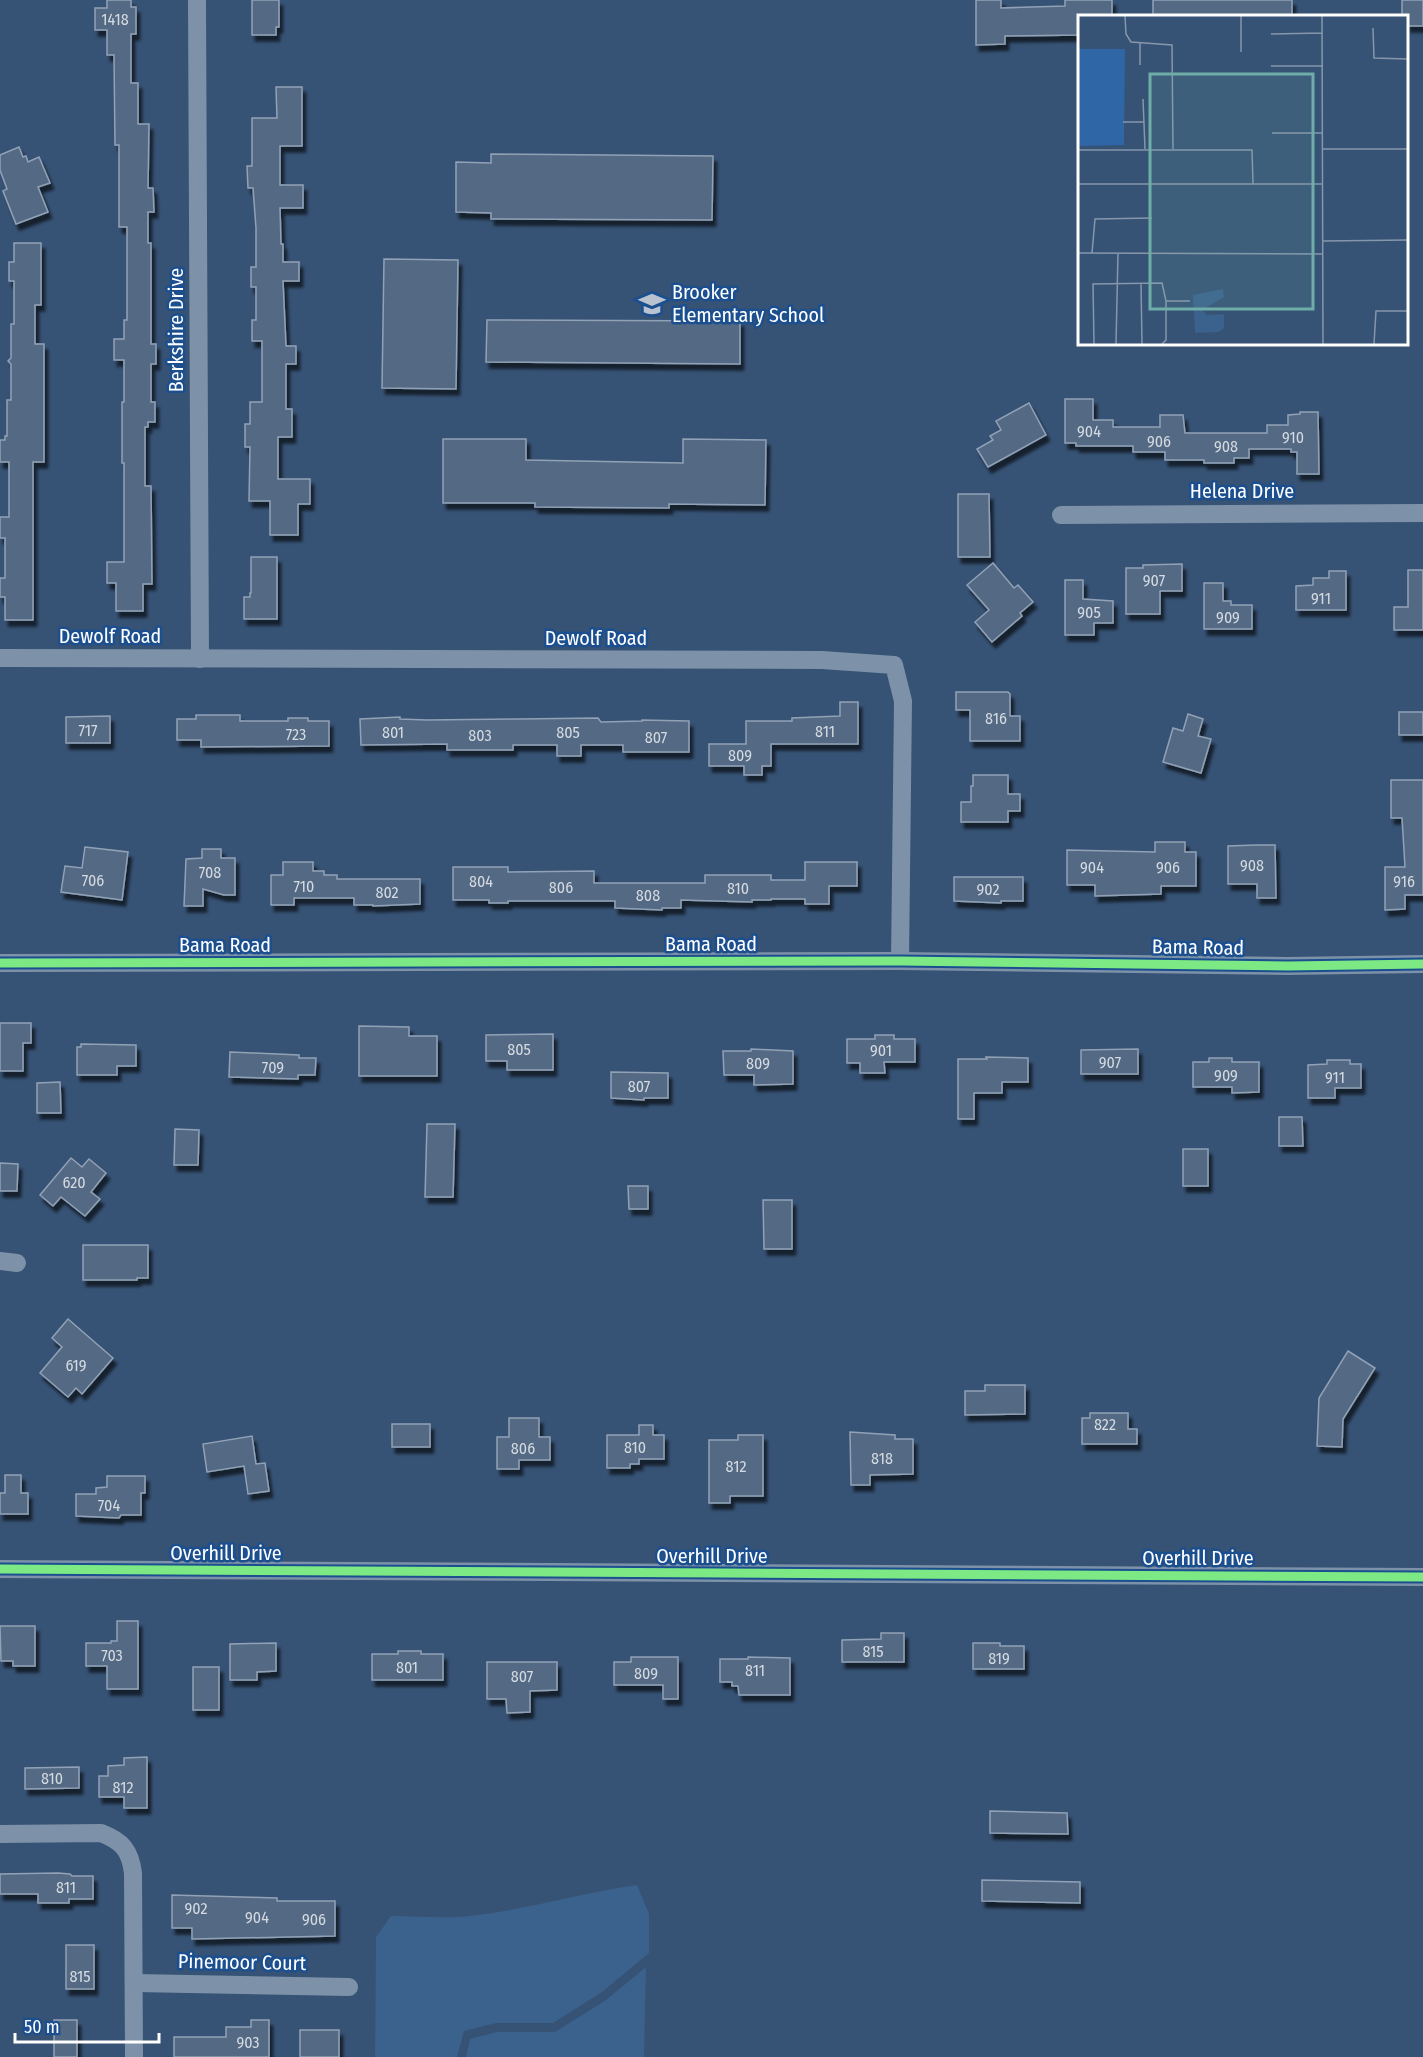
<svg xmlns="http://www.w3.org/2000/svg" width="1423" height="2057" font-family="'Fira Sans Condensed',sans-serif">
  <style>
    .water { fill: #3b618d }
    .building { fill: #526984; stroke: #92a2b6; stroke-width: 1.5; filter: url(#shadow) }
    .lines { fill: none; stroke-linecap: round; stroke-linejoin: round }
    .minor { stroke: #7d92a8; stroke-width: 18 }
    .cycleway-casing { stroke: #1b4f8f; stroke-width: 13 }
    .cycleway { stroke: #7ce984; stroke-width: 9 }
    .labels { text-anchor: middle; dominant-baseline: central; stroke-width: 5; stroke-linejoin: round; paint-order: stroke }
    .number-label { font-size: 16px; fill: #d4dae0 }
    .poi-label { font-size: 20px; fill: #fff; stroke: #1b4f8f; text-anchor: start }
    .street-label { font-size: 20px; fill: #fff; stroke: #1b4f8f }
    .inset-road { fill: none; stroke: #8697ac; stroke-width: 1.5 }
    .view { fill: #6fada8; fill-opacity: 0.15; stroke: #6fada8; stroke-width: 3 }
    .inset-edge { fill: none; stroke: #fff; stroke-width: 3 }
  </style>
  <defs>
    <filter id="shadow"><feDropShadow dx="3.5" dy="6" stdDeviation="1.5" flood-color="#0009"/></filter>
  </defs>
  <rect width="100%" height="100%" fill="#365274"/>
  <g class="water">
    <path d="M637 1885 649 1914V1953L602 1992 553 2023H496L464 2031 457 2057H375L376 1937 391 1916C416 1916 444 1919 469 1916 525 1910 580 1893 637 1885Z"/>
    <polygon points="646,1967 644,2057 466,2057 470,2039 497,2032 555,2032 606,2000"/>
  </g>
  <g class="building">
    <polygon points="107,0 131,0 131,7 136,7 136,34 131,34 131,83 138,83 138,124 149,124 148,188 153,188 154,212 148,212 148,243 151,243 151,344 156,344 156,364 151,364 151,402 155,402 155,422 148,422 148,427 145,427 145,486 151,486 152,584 143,584 143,611 116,611 116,583 107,583 107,562 124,562 124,463 122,463 122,402 124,402 124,360 114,360 114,339 124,339 124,320 127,320 127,227 119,227 119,145 115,145 114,55 107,55 107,30 95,30 95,8 107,8"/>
    <polygon points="252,0 279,0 279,27 276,27 276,35 252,35"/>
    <polygon points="976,0 1001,0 1001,8 1065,6 1065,0 1112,0 1112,16 1080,16 1080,35 1005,36 1005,44 976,45"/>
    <rect x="1153" y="0" width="139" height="16"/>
    <polygon points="1402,0 1423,0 1423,26 1407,26 1407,16 1402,16"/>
    <polygon points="276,87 302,87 302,146 280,146 280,185 303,185 303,208 280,208 281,244 283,244 283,262 299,262 299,281 283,281 286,346 296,346 296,364 286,364 286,409 292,409 292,437 278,437 278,479 310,479 310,504 298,504 298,535 270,535 270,501 249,501 250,447 245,447 245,424 250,424 250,402 262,402 262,341 252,341 252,320 256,320 256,287 251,287 251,267 256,267 256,228 253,188 248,188 247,166 252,166 252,118 277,118"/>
    <polygon points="19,147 23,157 26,156 28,162 39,157 50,183 38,187 48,212 16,224 3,191 7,189 0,170 0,155"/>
    <polygon points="491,154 713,156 712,220 491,219 491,213 456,212 456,162 491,163"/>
    <polygon points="14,243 41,243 41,305 35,305 35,344 44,344 44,462 33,462 33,620 5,620 5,597 0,597 0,578 5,578 5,538 0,538 0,517 9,517 9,462 0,462 0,440 5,440 5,436 7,436 7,400 11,400 11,364 8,361 11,358 11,324 14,324 14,281 9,281 9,262 14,262"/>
    <polygon points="384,259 458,260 456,389 382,388"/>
    <polygon points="487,320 740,321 740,364 486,362"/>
    <polygon points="1065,399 1093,399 1093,420 1113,420 1113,427 1160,427 1160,415 1183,415 1185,433 1267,433 1267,425 1288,425 1288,415 1300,414 1300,412 1318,412 1319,474 1297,474 1297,452 1291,452 1291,449 1249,449 1249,458 1234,458 1234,463 1204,463 1204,460 1165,460 1165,452 1133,452 1133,446 1076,446 1076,443 1065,443"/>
    <polygon points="1029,403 1046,435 988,467 977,449 993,440 990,436 1001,430 996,421"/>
    <polygon points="443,439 526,439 526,460 683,463 683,439 766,440 765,505 669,504 669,508 535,507 535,503 443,503"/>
    <polygon points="958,494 989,494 990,557 958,557"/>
    <polygon points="251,557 277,557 277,619 244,619 244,597 250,597 250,593 251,593"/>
    <polygon points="993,563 1014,588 1018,585 1033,602 1020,613 1022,616 992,642 975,622 989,610 967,585"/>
    <polygon points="1182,564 1182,591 1160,591 1160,614 1126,614 1126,568 1143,568 1143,565"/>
    <polygon points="1408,570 1423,570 1423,630 1394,630 1394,607 1408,607"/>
    <polygon points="1329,571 1346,571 1346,610 1296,610 1296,586 1313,585 1313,578 1329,578"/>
    <polygon points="1065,580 1083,580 1083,599 1113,601 1113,623 1094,623 1094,635 1065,635"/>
    <polygon points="1204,583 1223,583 1223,601 1231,601 1231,605 1252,605 1252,629 1204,629"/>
    <polygon points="956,692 1008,692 1010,694 1010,716 1020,716 1020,741 970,741 970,710 956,710"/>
    <polygon points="840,702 858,702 858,744 771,744 771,766 762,766 762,775 744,775 744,766 709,766 709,744 746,744 746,721 792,721 792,718 840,716"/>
    <rect x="1399" y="712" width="24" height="23"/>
    <polygon points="1188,714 1203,719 1198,736 1211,739 1201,773 1163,762 1173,728 1183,731"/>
    <polygon points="196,715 240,715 240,721 288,721 288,718 308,718 308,721 329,721 329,746 201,747 201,740 177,740 177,719 196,719"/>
    <polygon points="110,716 110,743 66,743 66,717"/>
    <polygon points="400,717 400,719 427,720 598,718 601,722 642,721 642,720 689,721 689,752 623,752 623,745 581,745 581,756 557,756 557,745 513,745 513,750 447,750 447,744 361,745 360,719"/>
    <polygon points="973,775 1008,775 1008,794 1020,794 1020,811 1008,811 1008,822 961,822 961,802 971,802 971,786 973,786"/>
    <polygon points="1391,780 1423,780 1423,895 1405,895 1405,909 1385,910 1385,867 1405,867 1402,818 1391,818"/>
    <polygon points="1155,842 1185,842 1185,852 1196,852 1196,886 1161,886 1161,894 1095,896 1095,885 1067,885 1067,850 1155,852"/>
    <polygon points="1256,845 1275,845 1276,898 1257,898 1257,884 1228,884 1228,846"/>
    <polygon points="85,847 128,852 122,900 61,892 65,866 82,868"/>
    <polygon points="202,849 221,849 221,858 235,858 235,895 224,895 203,889 203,906 184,906 186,859 202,858"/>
    <polygon points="283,862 313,862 313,871 324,871 324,875 337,875 337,879 420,879 420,904 373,906 373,905 354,905 354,898 294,898 294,905 271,905 271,875 283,875"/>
    <polygon points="805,862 857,862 857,886 829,886 829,904 805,904 805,899 771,899 771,900 752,900 752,902 681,900 681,908 662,908 662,910 615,908 615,901 508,901 508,903 489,903 489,900 453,900 453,867 508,867 508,872 594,871 594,883 705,883 705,875 771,875 771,880 805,880"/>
    <polygon points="954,877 1023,877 1023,901 1001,901 1001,903 954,901"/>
    <polygon points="0,1023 31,1023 31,1043 23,1043 23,1071 0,1071"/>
    <polygon points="359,1026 409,1027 409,1036 437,1036 437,1076 359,1076"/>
    <polygon points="553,1034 553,1070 507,1070 507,1061 486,1061 486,1035"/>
    <polygon points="875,1035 894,1035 894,1039 915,1039 915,1062 884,1062 885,1073 860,1073 860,1063 847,1063 847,1039 875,1039"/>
    <polygon points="81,1044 136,1045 136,1066 117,1066 117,1075 77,1075 77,1047 81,1047"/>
    <polygon points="751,1049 793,1051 793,1084 754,1085 754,1075 724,1075 723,1051 751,1051"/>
    <polygon points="1138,1049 1138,1074 1081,1074 1081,1050"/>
    <polygon points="230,1052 299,1055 299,1058 316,1058 315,1075 298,1075 298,1079 229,1077"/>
    <polygon points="986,1057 1028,1058 1028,1082 1002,1082 1002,1093 974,1093 974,1119 958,1119 958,1059 987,1059"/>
    <polygon points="1209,1058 1232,1058 1232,1062 1259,1062 1259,1092 1232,1093 1232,1087 1193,1087 1193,1062 1209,1062"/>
    <polygon points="1327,1060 1350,1060 1350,1064 1361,1064 1361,1088 1335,1088 1335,1098 1308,1098 1308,1065 1327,1064"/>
    <polygon points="611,1072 668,1073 668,1098 644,1098 644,1100 611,1098"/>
    <polygon points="60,1082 61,1113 37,1113 37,1083"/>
    <polygon points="1279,1117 1302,1117 1303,1146 1279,1146"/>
    <polygon points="427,1124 455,1124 453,1197 425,1197"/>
    <polygon points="175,1129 199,1130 198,1165 174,1165"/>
    <rect x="1183" y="1149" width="25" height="37"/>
    <polygon points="71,1158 82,1167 89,1159 106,1173 91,1192 100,1199 85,1216 61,1197 53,1206 40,1195"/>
    <polygon points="0,1163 18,1164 17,1191 0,1191"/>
    <polygon points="628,1186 648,1186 648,1209 629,1209"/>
    <polygon points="763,1200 792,1200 792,1249 764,1249"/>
    <polygon points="83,1245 148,1245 148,1278 137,1278 137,1280 83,1280"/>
    <polygon points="68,1319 113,1358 82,1394 76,1388 68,1397 40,1373 62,1347 52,1338"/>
    <polygon points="1348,1351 1375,1368 1343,1419 1342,1447 1317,1446 1319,1398"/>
    <polygon points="985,1385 1025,1385 1025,1414 965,1415 965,1391 985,1391"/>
    <polygon points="1090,1413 1128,1413 1128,1429 1137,1429 1137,1444 1082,1444 1082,1418 1090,1418"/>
    <polygon points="509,1418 539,1418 539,1437 550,1437 550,1460 519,1460 519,1469 497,1469 497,1437 509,1437"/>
    <rect x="392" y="1424" width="38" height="23"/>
    <polygon points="639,1425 653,1425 653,1435 664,1435 664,1459 639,1459 639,1464 630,1464 630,1468 607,1468 607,1435 639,1435"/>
    <polygon points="850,1432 895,1435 895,1439 913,1439 913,1474 870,1475 870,1485 851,1485"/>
    <polygon points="738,1435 763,1435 763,1496 730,1496 730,1503 709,1503 709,1440 738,1440"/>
    <polygon points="252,1436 256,1464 265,1463 269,1491 248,1494 244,1466 207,1472 203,1444"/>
    <polygon points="5,1475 21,1475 21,1493 28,1493 28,1514 0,1514 0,1493 5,1493"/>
    <polygon points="107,1476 145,1476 145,1493 141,1493 141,1515 121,1515 119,1518 76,1516 76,1494 96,1494 96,1488 107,1487"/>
    <polygon points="117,1621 138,1621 138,1689 107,1689 107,1666 86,1666 86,1643 111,1643 111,1641 117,1641"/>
    <polygon points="0,1626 35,1626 35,1666 13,1666 13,1661 1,1661"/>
    <polygon points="881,1633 904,1633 904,1662 842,1662 842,1640 881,1639"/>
    <polygon points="276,1643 276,1671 257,1672 257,1680 230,1680 230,1644"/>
    <polygon points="973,1643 1000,1643 1000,1646 1024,1646 1024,1669 973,1669"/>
    <polygon points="398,1651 421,1651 421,1654 443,1654 443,1680 372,1680 372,1654 398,1654"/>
    <polygon points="631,1657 678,1657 678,1699 663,1699 663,1685 614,1685 614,1662 631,1662"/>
    <polygon points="748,1657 790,1658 790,1695 739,1695 738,1686 732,1686 732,1682 720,1682 720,1659 748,1659"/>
    <polygon points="487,1662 557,1662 557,1690 530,1691 530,1712 507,1713 506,1699 487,1699"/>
    <rect x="193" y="1667" width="26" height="43"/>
    <polygon points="147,1757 147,1808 124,1808 124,1797 99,1797 99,1776 108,1776 108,1766 124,1765 124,1758"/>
    <polygon points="79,1767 79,1788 25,1789 25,1768"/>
    <polygon points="990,1811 1067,1813 1068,1834 990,1833"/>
    <polygon points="58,1873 70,1874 72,1876 93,1876 93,1899 69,1899 69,1903 38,1903 38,1894 0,1894 0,1874"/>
    <polygon points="982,1880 1080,1882 1080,1903 982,1901"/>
    <polygon points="172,1895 277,1898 277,1901 335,1901 335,1936 192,1939 192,1928 172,1928"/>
    <rect x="66" y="1945" width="28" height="44"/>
    <rect x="54" y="2020" width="23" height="37"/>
    <polygon points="251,2020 269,2020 269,2057 174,2057 174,2037 226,2037 226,2027 251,2027"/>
    <rect x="300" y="2030" width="39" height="27"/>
  </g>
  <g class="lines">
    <g class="minor">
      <polyline points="197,0 200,659"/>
      <polyline points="1061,515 1423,513"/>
      <polyline points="0,658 822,660 894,665 903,701 900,961"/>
      <polyline points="0,963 900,961 1288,966 1423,964"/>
      <polyline points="0,1261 17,1263"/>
      <polyline points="0,1569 1423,1577"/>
      <path d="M0 1834 101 1833C122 1841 130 1850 133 1873L134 2057"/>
      <polyline points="135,1983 349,1987"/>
    </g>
    <g class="cycleway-casing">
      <g id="cycleway">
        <polyline points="0,963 900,961 1288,966 1423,964"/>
        <polyline points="0,1569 1423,1577"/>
      </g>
    </g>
    <use href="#cycleway" class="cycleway"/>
  </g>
  <defs>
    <g id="school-bare" transform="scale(2.07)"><path d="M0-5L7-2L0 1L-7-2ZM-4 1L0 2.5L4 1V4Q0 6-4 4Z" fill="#b9c2ce" stroke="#1b4f8f" stroke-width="2.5" paint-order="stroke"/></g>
  </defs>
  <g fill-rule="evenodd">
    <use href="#school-bare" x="652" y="304"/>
  </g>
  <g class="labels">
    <g class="number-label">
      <text x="115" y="19">1418</text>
      <text x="1089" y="431">904</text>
      <text x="1293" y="437">910</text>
      <text x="1159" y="441">906</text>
      <text x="1226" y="446">908</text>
      <text x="1154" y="580">907</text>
      <text x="1321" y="598">911</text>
      <text x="1089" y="612">905</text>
      <text x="1228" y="617">909</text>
      <text x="996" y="718">816</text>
      <text x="88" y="730">717</text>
      <text x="825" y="731">811</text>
      <text x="393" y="732">801</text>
      <text x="568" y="732">805</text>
      <text x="296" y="734">723</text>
      <text x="480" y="735">803</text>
      <text x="656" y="737">807</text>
      <text x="740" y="755">809</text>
      <text x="1252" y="865">908</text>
      <text x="1092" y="867">904</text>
      <text x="1168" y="867">906</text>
      <text x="210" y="872">708</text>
      <text x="93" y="880">706</text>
      <text x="481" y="881">804</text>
      <text x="1404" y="881">916</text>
      <text x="304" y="886">710</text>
      <text x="561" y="887">806</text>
      <text x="738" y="888">810</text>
      <text x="988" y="889">902</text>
      <text x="387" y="892">802</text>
      <text x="648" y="895">808</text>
      <text x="519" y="1049">805</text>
      <text x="881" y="1050">901</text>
      <text x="1110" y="1062">907</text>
      <text x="758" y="1063">809</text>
      <text x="273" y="1067">709</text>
      <text x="1226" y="1075">909</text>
      <text x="1335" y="1077">911</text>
      <text x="639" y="1086">807</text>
      <text x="74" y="1182">620</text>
      <text x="76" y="1365">619</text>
      <text x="1105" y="1424">822</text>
      <text x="635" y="1447">810</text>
      <text x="523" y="1448">806</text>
      <text x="882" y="1458">818</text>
      <text x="736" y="1466">812</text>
      <text x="109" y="1505">704</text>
      <text x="873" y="1651">815</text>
      <text x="112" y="1655">703</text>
      <text x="999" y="1658">819</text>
      <text x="407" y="1667">801</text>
      <text x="755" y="1670">811</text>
      <text x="646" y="1673">809</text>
      <text x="522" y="1676">807</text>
      <text x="52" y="1778">810</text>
      <text x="123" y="1787">812</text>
      <text x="66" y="1887">811</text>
      <text x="196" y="1908">902</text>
      <text x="257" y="1917">904</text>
      <text x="314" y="1919">906</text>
      <text x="80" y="1976">815</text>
      <text x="248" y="2042">903</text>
    </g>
    <g class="poi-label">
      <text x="672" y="292">Brooker<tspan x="672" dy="23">Elementary School</tspan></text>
    </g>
    <g class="street-label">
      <text transform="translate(176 330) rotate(-90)">Berkshire Drive</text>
      <text x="1242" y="491">Helena Drive</text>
      <text x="110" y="636">Dewolf Road</text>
      <text x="596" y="638">Dewolf Road</text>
      <text x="711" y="944">Bama Road</text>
      <text x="225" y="945">Bama Road</text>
      <text transform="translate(1198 947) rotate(1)">Bama Road</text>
      <text x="226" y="1553">Overhill Drive</text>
      <text x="712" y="1556">Overhill Drive</text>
      <text x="1198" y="1558">Overhill Drive</text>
      <text transform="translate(242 1962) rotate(1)">Pinemoor Court</text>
    </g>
  </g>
  <g transform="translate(1078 15)">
    <rect width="330" height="330" fill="#365274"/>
    <path d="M0 34H47L46 130 0 131Z" fill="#2f66a5"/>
    <path d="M145 274 146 282 124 295 129 300 146 299V313L141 317 117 318 115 280Z" fill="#3b618d"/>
    <path class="inset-road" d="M47 1 48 19 53 27 94 30 95 134M163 1V37M244 1 245 329M295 13 296 43 330 44M193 19 244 18M62 28V50M193 51H245M65 84 67 134M45 107H66M194 118H245M245 134H330M0 135H174L175 169M0 169H244M245 226 330 225M0 238 244 239M14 238 17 204 74 203M63 268 64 329M88 286H112M16 329 15 269 84 268 88 286V325L84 329M38 329 40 238M296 329 298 296H330"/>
    <path class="view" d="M72 59H235V294H72Z"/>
    <rect width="330" height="330" class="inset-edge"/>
  </g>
  <path d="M15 2033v9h144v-9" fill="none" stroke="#ffffff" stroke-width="3"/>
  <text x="24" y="2033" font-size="18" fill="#ffffff" stroke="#1b4f8f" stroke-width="4.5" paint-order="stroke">50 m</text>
</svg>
